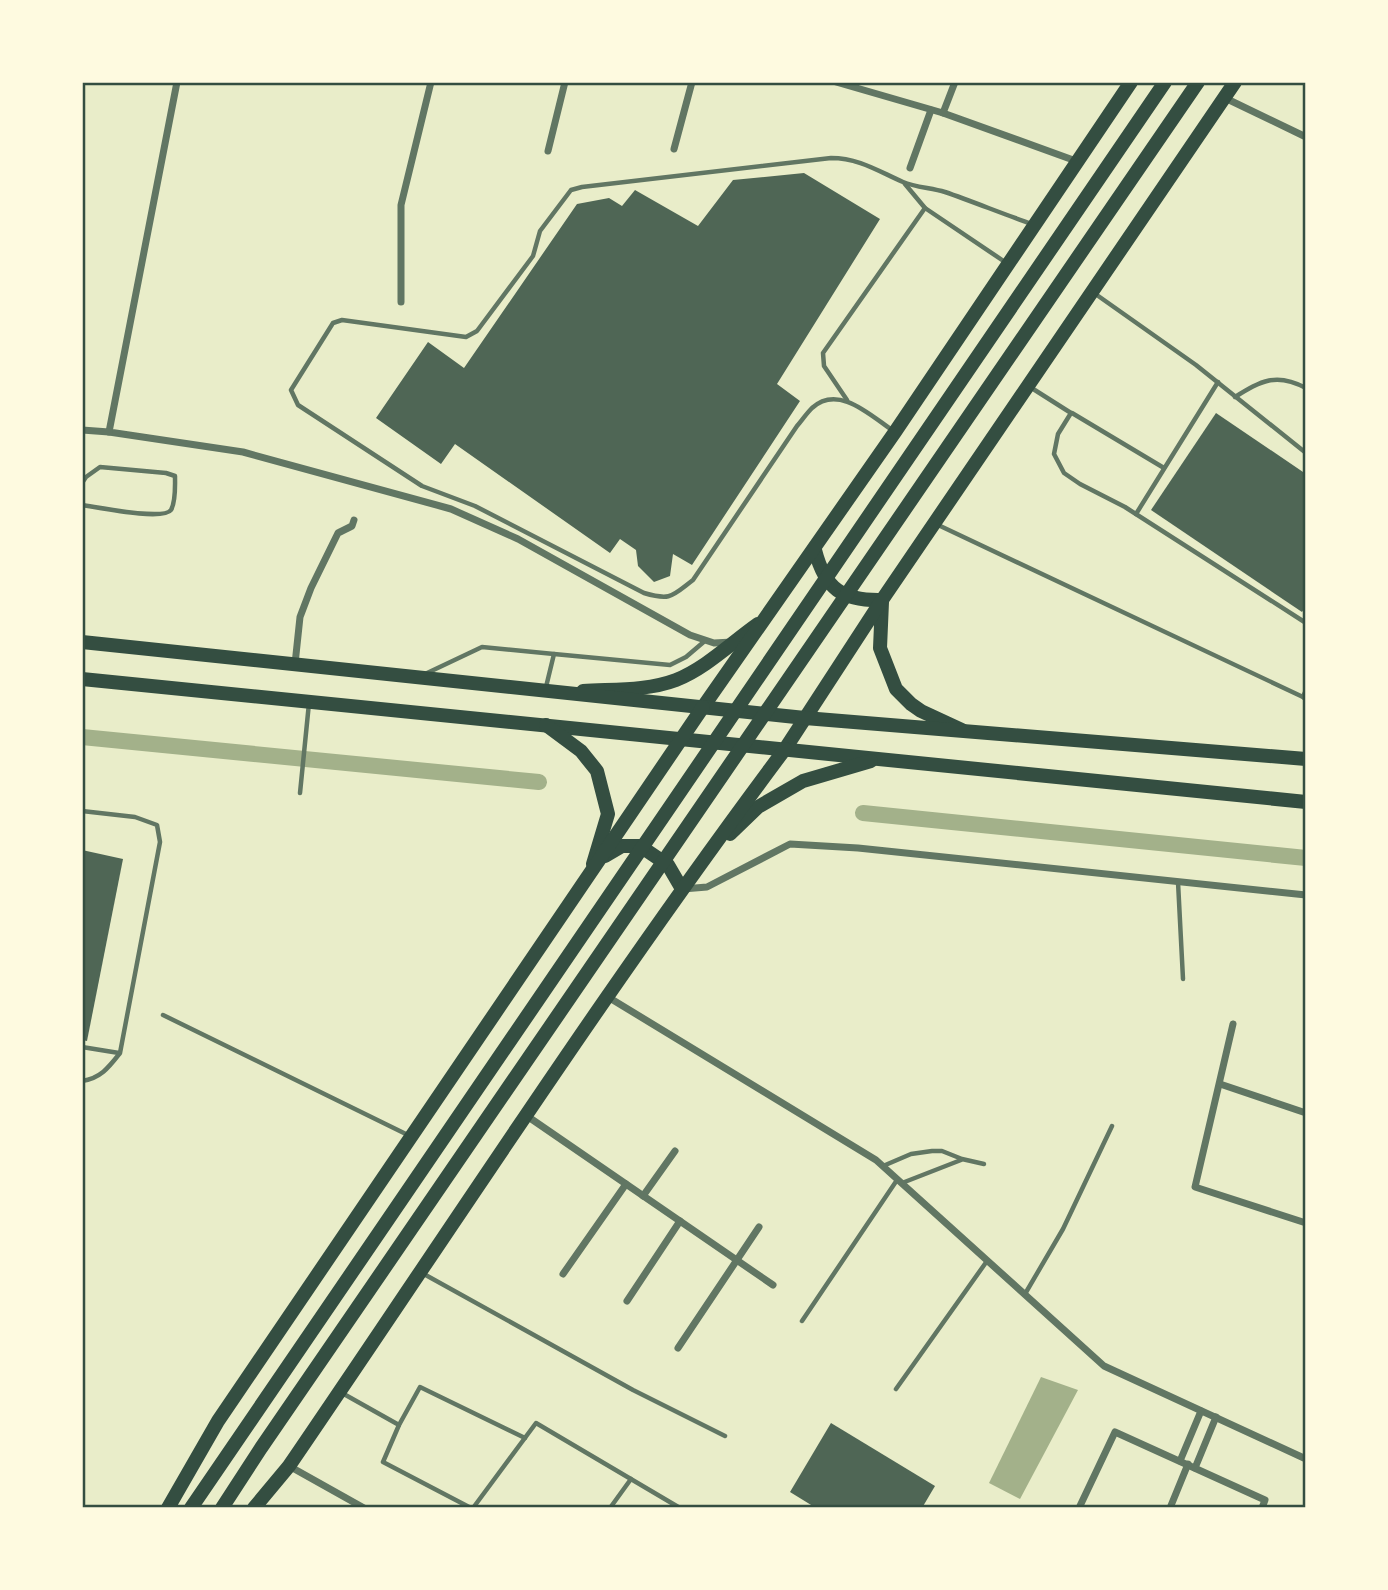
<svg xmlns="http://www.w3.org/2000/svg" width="1388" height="1590" font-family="Commissioner,sans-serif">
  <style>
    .water { fill: #a3b18a }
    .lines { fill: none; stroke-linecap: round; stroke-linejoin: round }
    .canal { stroke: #a3b18a; stroke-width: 16 }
    .building { fill: #4f6655 }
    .service { stroke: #617663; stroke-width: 4.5 }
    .minor { stroke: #617663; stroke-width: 7 }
    .primary { stroke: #344e41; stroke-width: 14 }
    .trunk { stroke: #344e41; stroke-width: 14 }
    .neatline { fill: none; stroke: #344e41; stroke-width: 2.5 }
  </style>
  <rect width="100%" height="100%" fill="#e9edc9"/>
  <polygon class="water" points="1041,1377 1078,1390 1020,1499 989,1483"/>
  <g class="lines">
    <g class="canal">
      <polyline points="82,737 539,782"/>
      <polyline points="863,813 1306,858"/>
    </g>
  </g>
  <g class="building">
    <polygon points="804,173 880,219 777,384 800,401 692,565 673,554 670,576 654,582 638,566 636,550 620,539 610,553 455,444 441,464 376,418 428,342 464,368 577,204 609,198 622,206 635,190 698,226 733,180"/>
    <polygon points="1216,413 1306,474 1306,606 1302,612 1151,510"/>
    <polygon points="82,850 123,859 87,1041 82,1040"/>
    <polygon points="831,1423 935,1486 922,1508 816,1508 790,1492"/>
  </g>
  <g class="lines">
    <g class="service">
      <polyline points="905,184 925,208 1005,262"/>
      <polyline points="1094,293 1196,365 1306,453"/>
      <polyline points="1030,387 1071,413 1058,434 1054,454 1064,473 1080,484 1125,507 1306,623"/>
      <path d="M1235 397C1261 381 1276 372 1306 388"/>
      <polyline points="847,400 824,366 823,353 925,208"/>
      <polyline points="1072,413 1164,468"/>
      <path d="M892 430C870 415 838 384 812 408 807 413 802 420 797 426L693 580C672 596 671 601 644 593L475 506 422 486 298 405 291 390 333 323 342 320 466 337 477 331 533 256 540 231 571 190 582 187 831 158C859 158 878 171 903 182 915 187 931 188 945 192 974 202 1003 214 1032 224"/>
      <path d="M82 483 86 477 100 467 166 473 175 476C175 486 176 501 171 510 163 521 97 507 82 505"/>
      <polyline points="1136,514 1218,382"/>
      <polyline points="936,524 1303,697 1306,700"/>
      <polyline points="425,674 482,647 554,654"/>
      <polyline points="546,687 554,654 670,665 686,657 706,640"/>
      <polyline points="1303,697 1306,690"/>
      <polyline points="300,793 309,703"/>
      <path d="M82 811 135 817 157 825 160 842 120 1053C109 1067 101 1078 82 1081"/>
      <polyline points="1178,882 1183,979"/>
      <polyline points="163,1015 410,1136"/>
      <polyline points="82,1047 119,1053"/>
      <polyline points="883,1166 911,1154 932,1151 942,1151 962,1159 984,1164"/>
      <polyline points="902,1183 961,1160"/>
      <polyline points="422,1273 633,1390 725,1436"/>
      <polyline points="1025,1294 1063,1229 1112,1126"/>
      <polyline points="802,1321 897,1180"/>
      <polyline points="896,1389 987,1261"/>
      <polyline points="342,1393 399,1425"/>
      <polyline points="471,1508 383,1462 399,1425 420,1387 525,1438"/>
      <polyline points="473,1508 536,1423 680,1508"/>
      <polyline points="610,1508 631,1479"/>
    </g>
    <g class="minor">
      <polyline points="177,82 109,432 243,452 451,509 518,539 690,635 714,643 732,642"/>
      <polyline points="836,82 943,113"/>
      <polyline points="955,82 943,113 1076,161"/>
      <polyline points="1225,98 1306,137"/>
      <polyline points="674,149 692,82"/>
      <polyline points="548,151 565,82"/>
      <polyline points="910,168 931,110"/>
      <polyline points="401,302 401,205 431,82"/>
      <polyline points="82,430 109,432"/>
      <polyline points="295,664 300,617 311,588 338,533 352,526 354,520"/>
      <polyline points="683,889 707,887 790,844 858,848 1306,895"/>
      <polyline points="608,997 876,1160 1104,1366 1306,1459"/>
      <polyline points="1233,1024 1195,1187 1306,1223"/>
      <polyline points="1220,1084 1306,1113"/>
      <polyline points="527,1116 773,1285"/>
      <polyline points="643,1196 675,1151"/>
      <polyline points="563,1274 626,1184"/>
      <polyline points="627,1301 680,1221"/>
      <polyline points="678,1348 759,1227"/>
      <polyline points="1180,1461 1201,1411"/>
      <polyline points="289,1466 364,1508"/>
      <polyline points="1195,1468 1216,1417"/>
      <polyline points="1079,1508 1115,1432 1265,1500 1262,1508"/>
      <polyline points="1170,1508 1188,1464"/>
    </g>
    <g class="primary">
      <path d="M815 550C825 589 842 601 882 600"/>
      <polyline points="882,602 880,648 896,689 911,704 921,711 962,730"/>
      <path d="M583 691C613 689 647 691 676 680 706 668 731 643 758 624"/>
      <polyline points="703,707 895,432 1131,82"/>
      <polyline points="785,749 882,600 1235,82"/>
    </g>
    <g class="trunk">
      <polyline points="82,642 805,718 1306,759"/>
      <polyline points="82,679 1306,802"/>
      <polyline points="546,725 581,751 597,771 608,814 593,864"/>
      <polyline points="730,834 758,807 803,781 871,761"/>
      <polyline points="605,856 622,846 640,846 668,865 682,889"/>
      <polyline points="168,1508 218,1421 703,707"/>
      <polyline points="191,1508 1165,82"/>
      <polyline points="222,1508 261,1448 1198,82"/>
      <path d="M254 1508 289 1466C453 1226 611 981 785 749"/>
    </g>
  </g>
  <rect width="1388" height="1590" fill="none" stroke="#fefae0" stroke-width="168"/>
  <rect x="84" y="84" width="1220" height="1422" class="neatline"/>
</svg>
